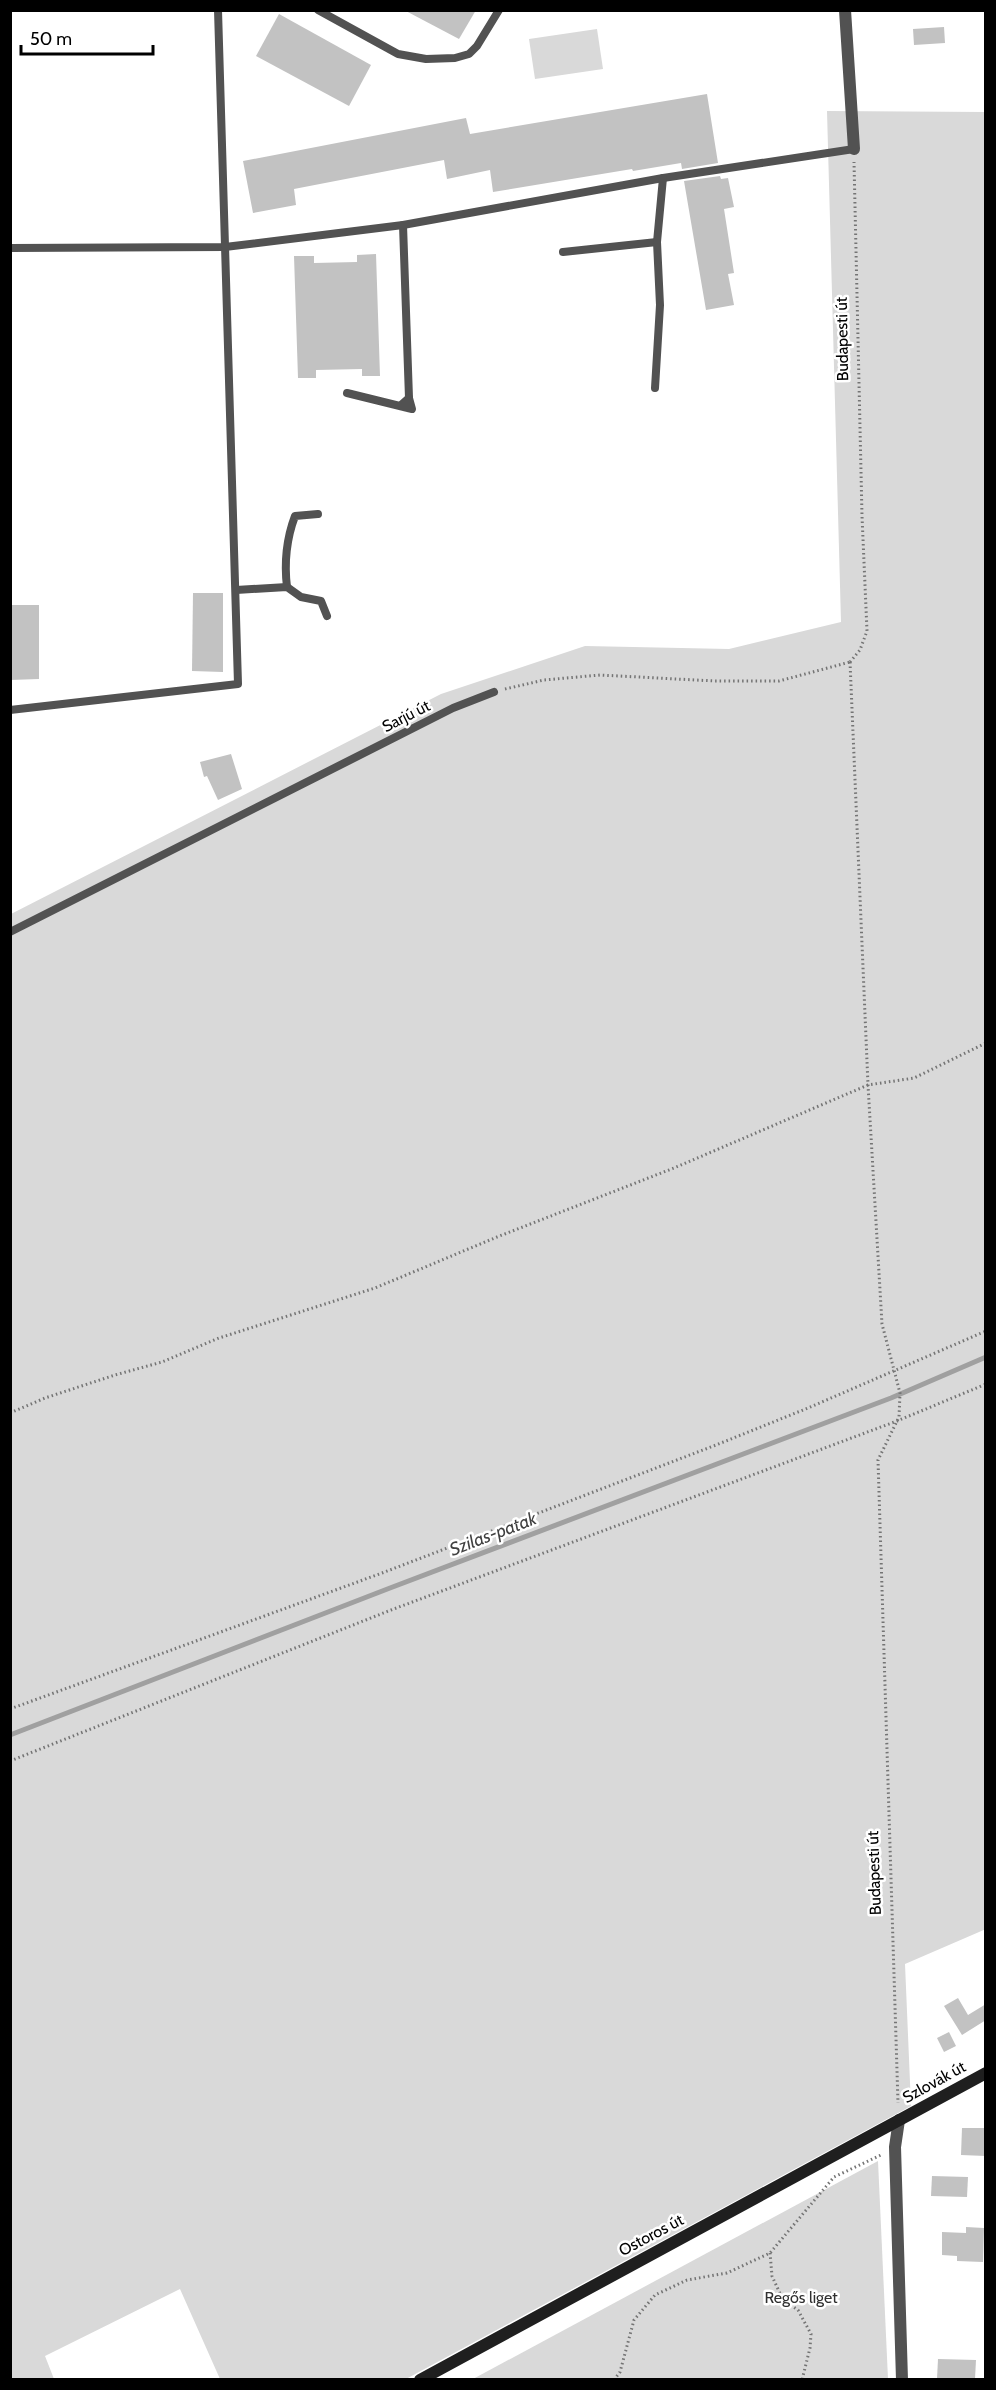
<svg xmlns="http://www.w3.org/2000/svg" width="996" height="2390" font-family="Cabin,sans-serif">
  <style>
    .green { fill: #d9d9d9 }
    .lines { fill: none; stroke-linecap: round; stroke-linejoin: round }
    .stream { stroke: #a0a0a0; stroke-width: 5 }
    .building { fill: #c2c2c2 }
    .path { stroke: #747474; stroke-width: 3; stroke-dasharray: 1.5 3; stroke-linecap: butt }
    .lane { stroke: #525252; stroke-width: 8 }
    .street { stroke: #525252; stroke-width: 12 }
    .secondary { stroke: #1f1f1f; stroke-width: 12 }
    .labels { text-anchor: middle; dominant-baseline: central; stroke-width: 5; stroke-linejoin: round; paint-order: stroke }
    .street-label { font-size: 16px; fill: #000; stroke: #fff }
    .park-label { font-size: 16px; fill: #303030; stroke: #fff }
    .water-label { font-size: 18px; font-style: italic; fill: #414141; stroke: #fff }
  </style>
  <rect width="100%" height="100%" fill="#fff"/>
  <g class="green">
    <polygon points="597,29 603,69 535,79 529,39"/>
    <polygon points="827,111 985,112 986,1929 905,1964 911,2106 406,2379 220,2379 180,2289 45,2356 54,2379 11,2380 11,914 441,694 585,646 729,649 841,622"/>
    <polygon points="878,2161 888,2379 473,2379"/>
  </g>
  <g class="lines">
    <polyline class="stream" points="10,1735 390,1588 891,1398 986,1357"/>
  </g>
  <g class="building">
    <polygon points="404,10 476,10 459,39"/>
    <polygon points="279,14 371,65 349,106 256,56"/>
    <polygon points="944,27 945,43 914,45 913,29"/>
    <polygon points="707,94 718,163 682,169 681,163 633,171 632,169 493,192 490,170 447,179 444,160 294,189 296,205 253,213 243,161 466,118 470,134"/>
    <polygon points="720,176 721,179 728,178 734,207 724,209 734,273 728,274 734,305 706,310 684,181"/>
    <polygon points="376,254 380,376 362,376 362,369 316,370 316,378 298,378 294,256 314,256 314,263 357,262 357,255"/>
    <polygon points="193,593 223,593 223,672 192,671"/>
    <polygon points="10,605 39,605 39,679 10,680"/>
    <polygon points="231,754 242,789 218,800 207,776 204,777 200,762"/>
    <polygon points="958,1998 968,2015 986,2004 986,2020 962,2035 944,2006"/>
    <polygon points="949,2032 956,2046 944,2052 937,2038"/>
    <polygon points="962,2128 986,2128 986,2156 961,2155"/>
    <polygon points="932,2176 968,2177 967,2197 931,2196"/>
    <polygon points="966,2227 984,2228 983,2262 957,2261 957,2256 942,2255 942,2232 966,2233"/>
    <polygon points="938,2359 976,2360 975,2379 937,2379"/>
  </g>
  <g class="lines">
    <g class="path">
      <polyline points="850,662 868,1085 882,1324 900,1393 899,1417 878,1460 898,2103"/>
      <polyline points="850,662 860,650 867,631 862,516 854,162"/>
      <polyline points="505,689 544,680 600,675 715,681 779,681 850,662"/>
      <polyline points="10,1413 45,1398 115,1375 162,1362 219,1338 375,1288 497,1237 674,1168 868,1085 914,1078 986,1043"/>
      <polyline points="10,1709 382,1573 716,1445 808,1408 986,1331"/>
      <polyline points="10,1761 391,1610 897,1421 986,1384"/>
      <polyline points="770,2253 772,2276 783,2300 798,2310 811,2334 810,2348 802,2380"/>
      <polyline points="614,2380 620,2372 634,2320 655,2295 687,2280 727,2273 770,2253 834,2177 881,2155"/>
    </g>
    <g class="lane">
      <polyline points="318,10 398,54 426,59 455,58 469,54 477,46 499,10"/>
      <polyline points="403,225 409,398"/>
      <polyline points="10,248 225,247 403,225 663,178 854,149"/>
      <polyline points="563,252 657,242"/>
      <polyline points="655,388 660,305 657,242 663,178"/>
      <polyline points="347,393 412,409 409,398 400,406"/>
      <path d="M287 587C284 562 286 540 295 516L318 514"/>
      <polyline points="236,590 287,587 301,597 321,601 327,616"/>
      <polyline points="10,710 238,684 218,10"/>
      <polyline points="10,932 453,708 494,692"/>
    </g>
    <g class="street">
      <polyline points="845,10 854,149"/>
      <polyline points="899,2120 895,2147 902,2380"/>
    </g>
    <polyline class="secondary" points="420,2380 986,2073"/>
  </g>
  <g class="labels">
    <g class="street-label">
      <text transform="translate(842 339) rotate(-91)">Budapesti út</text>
      <text transform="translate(406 716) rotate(-27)">Sarjú út</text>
      <text transform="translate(874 1873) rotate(-92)">Budapesti út</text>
      <text transform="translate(934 2082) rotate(-29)">Szlovák út</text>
      <text transform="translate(651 2235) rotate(-28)">Ostoros út</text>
    </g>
    <g class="park-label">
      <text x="801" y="2297">Regős liget</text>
    </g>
    <g class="water-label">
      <text transform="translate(493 1534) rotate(-21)">Szilas-patak</text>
    </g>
  </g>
  <rect width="996" height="2390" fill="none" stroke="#000000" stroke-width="24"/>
  <path d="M21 45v9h132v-9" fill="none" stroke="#000000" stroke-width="3"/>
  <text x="30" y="45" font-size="18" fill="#000000" stroke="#ffffff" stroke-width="4.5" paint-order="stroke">50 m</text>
</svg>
